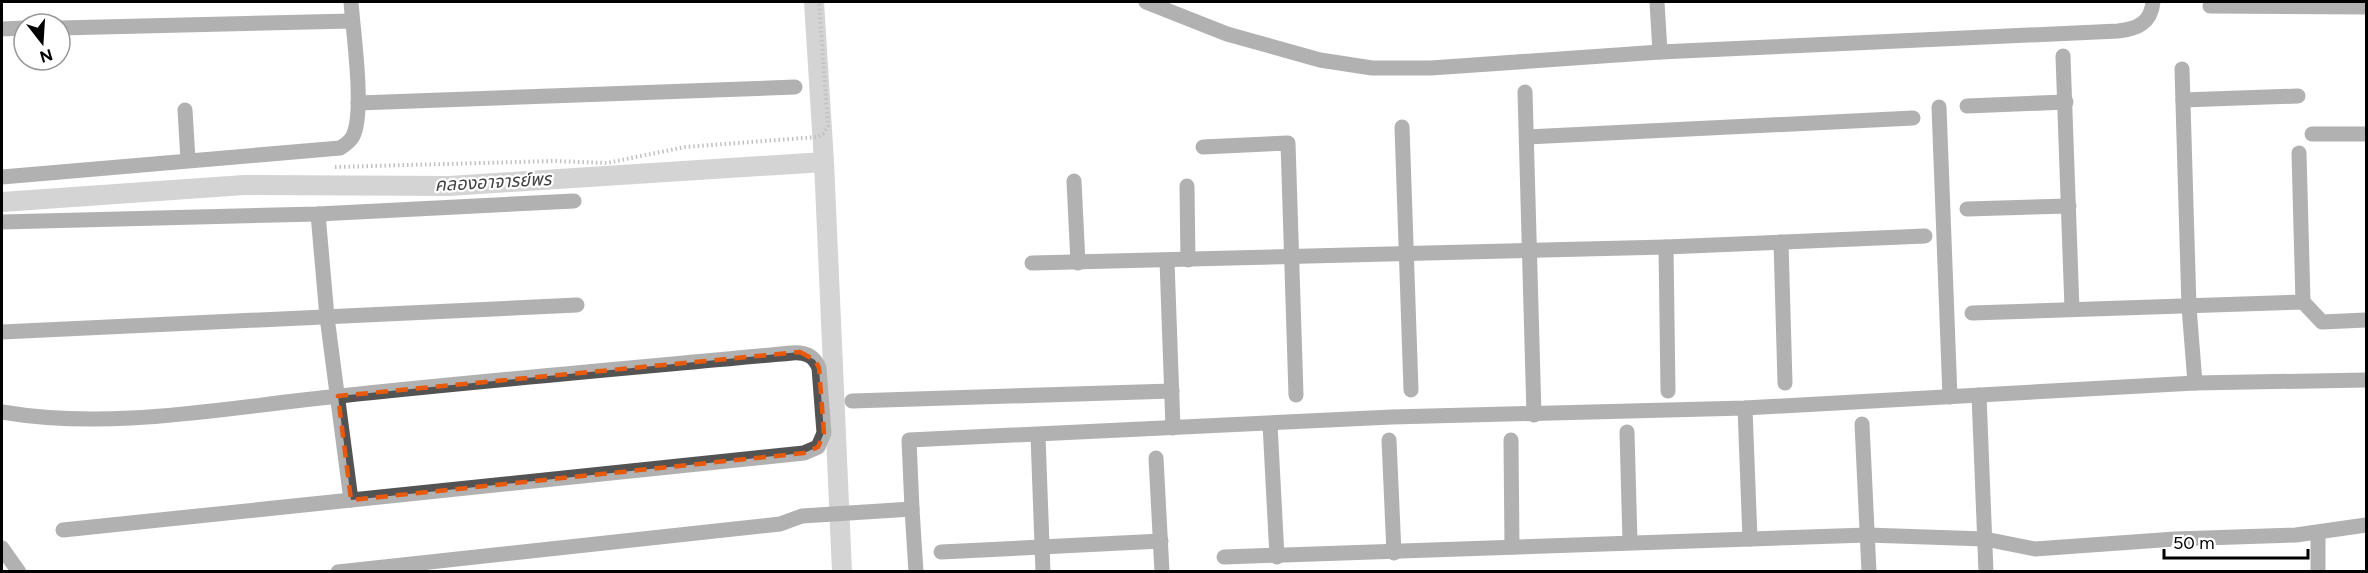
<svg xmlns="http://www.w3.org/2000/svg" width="2368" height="573" font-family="Figtree,'Noto Sans Thai',sans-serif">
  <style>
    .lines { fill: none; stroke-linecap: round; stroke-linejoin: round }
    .canal { stroke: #a1a1a1; stroke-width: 20 }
    .path { stroke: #757575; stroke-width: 4; stroke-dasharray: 1.5 3; stroke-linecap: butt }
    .minor { stroke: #535353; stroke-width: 15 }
    .marked { fill: none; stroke: #e8590c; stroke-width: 4.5; stroke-dasharray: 12 8; stroke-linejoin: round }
    .labels { text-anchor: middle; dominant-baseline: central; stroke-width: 4.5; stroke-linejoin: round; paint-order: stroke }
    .water-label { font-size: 18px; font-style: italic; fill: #424242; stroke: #fff }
  </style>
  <rect width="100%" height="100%" fill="#fff"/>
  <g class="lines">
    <g class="canal">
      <polyline points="824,162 842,572"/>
      <polyline points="2,202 244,185 449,186 824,162 814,2"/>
    </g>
    <polyline class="path" points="335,167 554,161 607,163 685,147 817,137 823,134 828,126 819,2"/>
    <g class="minor">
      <path d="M1146 2 1227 34 1320 60 1372 68H1431L1660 52 2118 31C2137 29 2151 23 2153 2"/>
      <polyline points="1657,2 1660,52"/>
      <polyline points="2210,6 2366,7"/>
      <polyline points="60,28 352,21"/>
      <polyline points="2,29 24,28"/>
      <polyline points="2063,56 2072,309"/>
      <polyline points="2182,69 2189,307 2195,383"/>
      <polyline points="1525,92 1534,415"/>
      <polyline points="2183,100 2298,96"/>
      <polyline points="358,103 795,87"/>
      <polyline points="1967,106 2066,102"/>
      <polyline points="1939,107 1950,397"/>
      <polyline points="185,110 188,160"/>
      <polyline points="1402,127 1411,390"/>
      <polyline points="2312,134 2366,134"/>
      <polyline points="1527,137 1913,118"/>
      <polyline points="1203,147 1288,143 1296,395"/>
      <polyline points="2299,153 2303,302"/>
      <path d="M2 177 340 148C345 145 350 142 353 136 365 112 353 31 351 2"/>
      <polyline points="1074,181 1078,263"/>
      <polyline points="1187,186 1188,260"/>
      <polyline points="1967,209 2069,206"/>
      <polyline points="318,214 327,317 351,500"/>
      <polyline points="2,222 318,214 574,201"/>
      <polyline points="1781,242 1785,383"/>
      <polyline points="1666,247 1668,391"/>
      <polyline points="1167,261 1173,428"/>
      <polyline points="1032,263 1666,247 1925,236"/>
      <polyline points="1972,313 2303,302 2322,322 2366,320"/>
      <polyline points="2,332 577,305"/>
      <polyline points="1979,395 1986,572"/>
      <polyline points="852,401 1172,391"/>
      <polyline points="1745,408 1750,539"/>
      <path d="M2 412C114 431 227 407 340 396 490 380 641 367 792 353 805 352 814 355 819 368L824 433 818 447 804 453 63 530"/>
      <polyline points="1270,424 1277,557"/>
      <polyline points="1862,424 1869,572"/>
      <polyline points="1627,432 1630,542"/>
      <polyline points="1038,436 1043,572"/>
      <polyline points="1389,440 1394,553"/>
      <polyline points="1511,440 1512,547"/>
      <polyline points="1156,458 1162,572"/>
      <polyline points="912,509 916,572"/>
      <polyline points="2318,533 2318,572"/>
      <polyline points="2,548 19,572"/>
      <polyline points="941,552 1161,541"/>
      <polyline points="1224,557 1867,535 1985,539 2035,549 2175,539 2296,535 2366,525"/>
      <polyline points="338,572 780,524 802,516 912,509 909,440 1392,417 1745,408 2195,383 2366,380"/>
    </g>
  </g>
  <path d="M0 0H2368V573H0ZM800 352 815 360 819 368 824 433 818 447 804 453 351 500 338 396Z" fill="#fff" fill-opacity=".55" fill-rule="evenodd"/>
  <path class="marked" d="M800 352 815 360 819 368 824 433 818 447 804 453 351 500 338 396Z"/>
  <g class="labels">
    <g class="water-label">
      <text transform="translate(493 182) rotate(-3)">คลองอาจารย์พร</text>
    </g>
  </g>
  <rect width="2368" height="573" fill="none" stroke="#000000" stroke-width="6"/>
  <g transform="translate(42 42) rotate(163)"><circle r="28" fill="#ffffff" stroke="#999999" stroke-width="1.5"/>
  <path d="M0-4.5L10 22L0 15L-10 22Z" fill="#000000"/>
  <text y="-9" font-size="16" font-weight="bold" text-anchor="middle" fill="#000000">N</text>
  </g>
  <path d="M2164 549v9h144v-9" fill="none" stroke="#000000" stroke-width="3"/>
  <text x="2173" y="549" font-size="18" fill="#000000" stroke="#ffffff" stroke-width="4.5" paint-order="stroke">50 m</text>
</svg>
